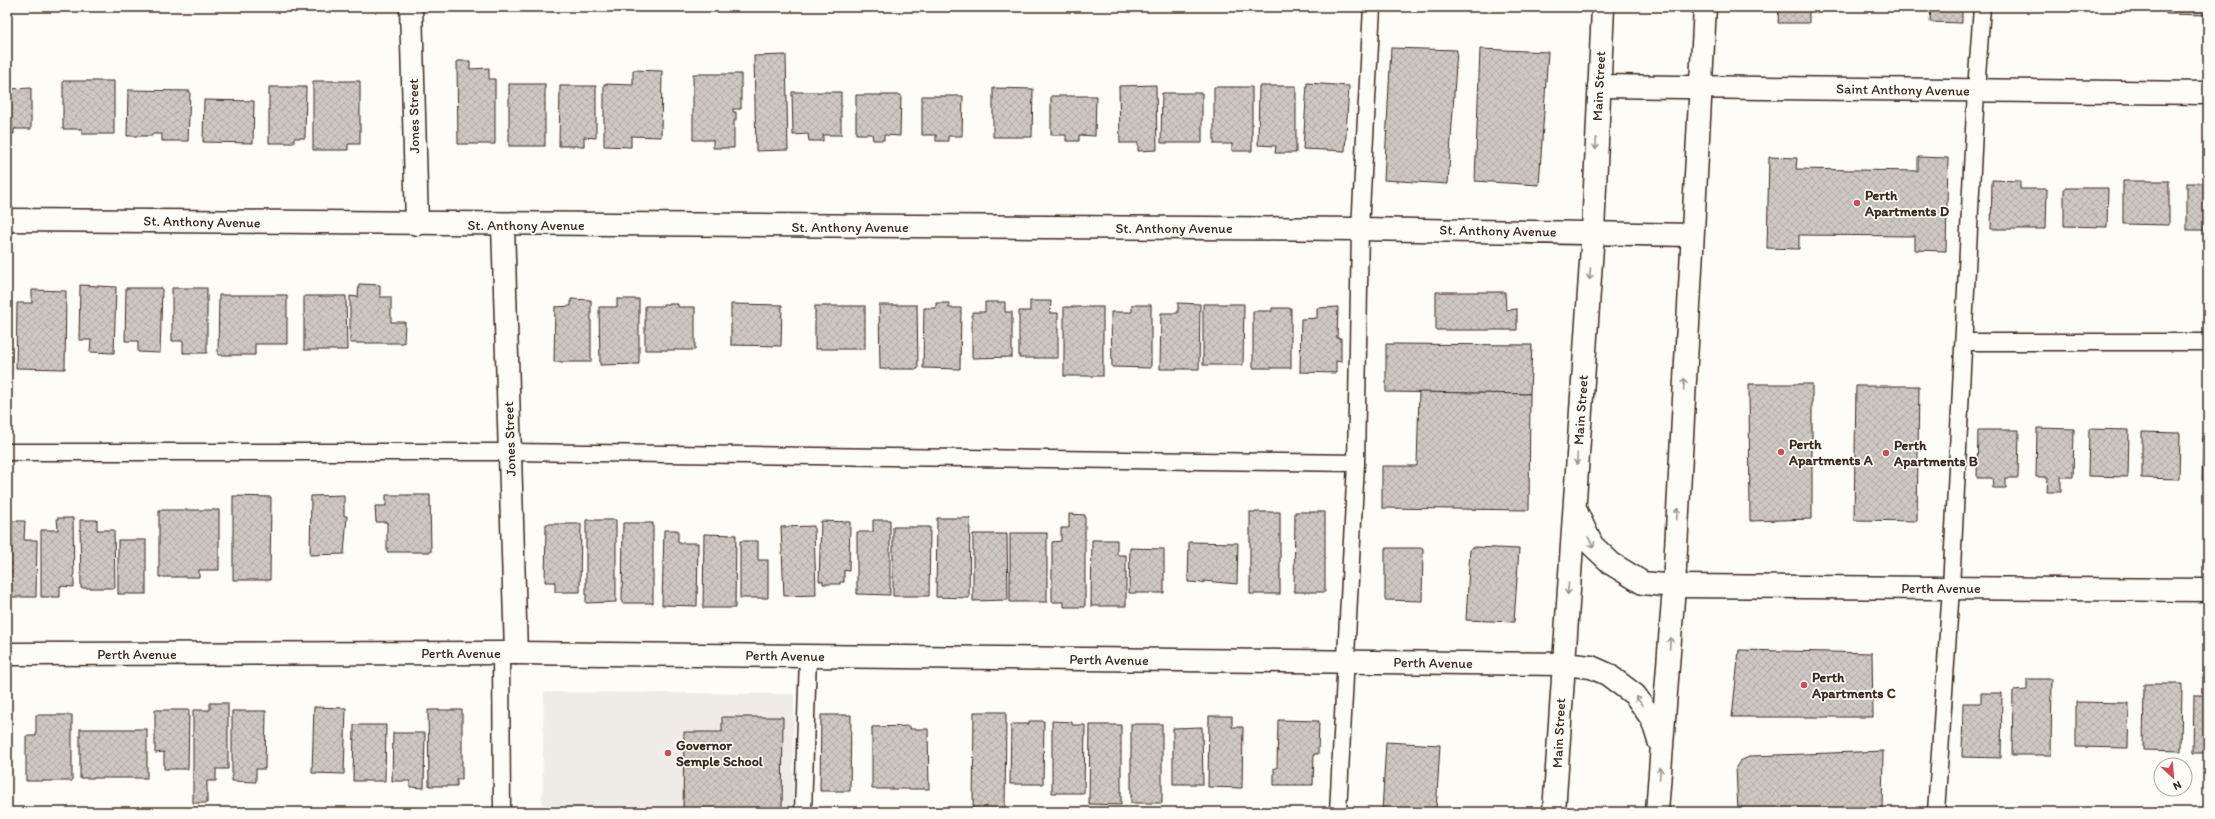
<svg xmlns="http://www.w3.org/2000/svg" width="2215" height="819" font-family="Itim,sans-serif">
  <style>
    .built { fill: #efece7 }
    .building { fill: url(#building-cross-hatch); stroke: #3b2a1e }
    .lines { fill: none; stroke-linecap: round; stroke-linejoin: round }
    .service-casing { stroke: #3b2a1e; stroke-width: 19 }
    .minor-casing { stroke: #3b2a1e; stroke-width: 25 }
    .primary-casing { stroke: #3b2a1e; stroke-width: 25 }
    .service { stroke: #fdfcf7; stroke-width: 16 }
    .minor { stroke: #fdfcf7; stroke-width: 22 }
    .primary { stroke: #fdfcf7; stroke-width: 22 }
    .oneway { stroke: #9c938a }
    .poi-dot { fill: #d1495b; stroke: #fdfcf7; stroke-width: 1.5 }
    .labels { text-anchor: middle; dominant-baseline: central; stroke-width: 3.5; stroke-linejoin: round; paint-order: stroke }
    .street-label { font-size: 14px; fill: #3b2a1e; stroke: #fdfcf7 }
    .poi-label { font-size: 14px; font-weight: bold; fill: #3b2a1e; stroke: #fdfcf7; text-anchor: start }
  </style>
  <defs>
    <pattern id="building-cross-hatch" width="8" height="8" patternUnits="userSpaceOnUse"><rect width="8" height="8" fill="#cdc8c2"/><path d="M0 0l8 8M0 8l8-8" fill="none" stroke="#b1aca6"/></pattern>
  </defs>
  <rect width="100%" height="100%" fill="#fdfcf7"/>
  <filter id="ink" filterUnits="userSpaceOnUse"><feTurbulence type="fractalNoise" baseFrequency=".025" numOctaves="2"/><feDisplacementMap in="SourceGraphic" scale="8" xChannelSelector="R" yChannelSelector="G"/><feConvolveMatrix kernelMatrix="1 2 1 2 8 2 1 2 1" color-interpolation-filters="sRGB"/></filter>
  <g filter="url(#ink)">
    <polygon class="built" points="544,692 794,694 793,812 542,812"/>
    <g class="building">
      <polygon points="1779,7 1809,7 1809,23 1778,23"/>
      <polygon points="1854,7 1962,7 1962,23 1930,22 1931,8"/>
      <polygon points="2166,7 2208,7 2208,15 2166,14"/>
      <polygon points="1391,48 1457,50 1448,184 1384,180"/>
      <polygon points="1480,49 1548,52 1539,185 1475,181"/>
      <polygon points="786,55 788,150 756,151 754,56"/>
      <polygon points="457,61 470,61 470,69 489,68 489,79 495,79 495,144 458,144"/>
      <polygon points="633,70 662,71 661,137 631,136 631,147 604,146 604,84 633,85"/>
      <polygon points="693,74 741,74 741,109 733,109 733,112 736,112 736,120 734,120 734,148 713,148 713,140 693,140"/>
      <polygon points="63,81 114,81 114,134 82,134 82,129 63,129"/>
      <polygon points="313,81 360,81 360,144 348,144 348,150 313,150"/>
      <polygon points="1307,83 1349,86 1345,151 1303,149"/>
      <rect x="509" y="84" width="36" height="62"/>
      <polygon points="1156,85 1157,150 1138,151 1138,143 1120,143 1119,86"/>
      <polygon points="560,86 596,86 596,138 584,137 584,146 559,146"/>
      <polygon points="1259,86 1296,86 1296,153 1275,153 1276,146 1258,145"/>
      <polygon points="269,87 306,87 305,138 294,138 294,143 269,143"/>
      <polygon points="1214,87 1252,87 1252,151 1232,151 1232,144 1214,144"/>
      <polygon points="31,88 31,129 14,129 14,134 7,134 7,89"/>
      <polygon points="993,88 1033,89 1032,137 993,137"/>
      <polygon points="128,90 190,91 188,141 162,141 162,134 152,134 152,136 127,136"/>
      <polygon points="792,92 841,92 841,135 823,135 823,141 809,141 808,134 793,135"/>
      <polygon points="1162,93 1202,93 1202,143 1161,143"/>
      <polygon points="856,95 901,95 900,136 884,135 884,140 873,140 872,134 856,134"/>
      <polygon points="922,96 963,96 962,136 948,136 948,141 936,141 936,135 922,135"/>
      <polygon points="1051,96 1096,96 1095,136 1079,135 1079,141 1066,141 1066,135 1051,135"/>
      <polygon points="204,100 254,101 253,143 203,142"/>
      <polygon points="1769,157 1797,158 1796,169 1918,171 1918,157 1948,158 1946,251 1915,250 1915,236 1799,235 1799,249 1767,248"/>
      <polygon points="1992,180 2020,181 2020,189 2047,189 2046,229 1991,229"/>
      <polygon points="2123,181 2169,181 2169,225 2123,224"/>
      <rect x="2187" y="183" width="21" height="47"/>
      <polygon points="2064,188 2108,188 2107,227 2064,226"/>
      <polygon points="359,284 380,285 380,297 391,297 391,322 405,322 404,343 350,343 350,296 358,297"/>
      <polygon points="80,285 116,287 114,353 90,352 91,340 79,340"/>
      <polygon points="126,288 162,288 160,353 138,352 138,341 125,341"/>
      <polygon points="172,288 207,288 207,353 183,353 183,341 172,341"/>
      <polygon points="32,290 66,291 65,369 16,368 17,303 32,303"/>
      <polygon points="1436,292 1505,292 1506,310 1517,309 1517,330 1436,330"/>
      <polygon points="219,295 287,295 287,344 255,344 255,355 218,355"/>
      <polygon points="304,296 346,296 347,350 304,350"/>
      <polygon points="571,299 591,300 591,362 554,362 555,307 571,306"/>
      <polygon points="617,299 639,299 639,364 600,365 599,307 617,307"/>
      <polygon points="1030,301 1051,301 1050,313 1058,313 1058,358 1019,358 1019,311 1030,311"/>
      <polygon points="985,302 1005,302 1005,312 1012,312 1012,357 972,358 972,312 985,312"/>
      <polygon points="936,303 949,303 949,308 961,308 960,369 923,368 924,308 936,308"/>
      <polygon points="1178,303 1200,304 1199,369 1160,369 1161,313 1178,313"/>
      <polygon points="663,304 678,304 678,307 695,307 695,350 645,350 645,306 663,306"/>
      <polygon points="731,304 782,305 781,346 731,345"/>
      <polygon points="1203,304 1244,304 1243,365 1203,365"/>
      <polygon points="879,305 917,305 918,369 880,369"/>
      <polygon points="1132,305 1151,305 1151,368 1112,367 1111,312 1132,312"/>
      <rect x="815" y="306" width="50" height="43"/>
      <rect x="1064" y="307" width="39" height="69"/>
      <polygon points="1338,307 1337,338 1341,338 1341,362 1336,361 1336,373 1300,372 1301,319 1317,318 1317,308"/>
      <polygon points="1272,308 1291,308 1291,368 1253,368 1253,311 1272,311"/>
      <polygon points="1386,344 1532,345 1530,394 1386,392"/>
      <polygon points="1749,384 1812,384 1812,519 1750,521"/>
      <polygon points="1856,386 1919,386 1917,521 1854,520"/>
      <polygon points="1419,392 1530,394 1529,510 1382,508 1382,466 1417,466"/>
      <polygon points="2037,428 2074,429 2073,477 2061,477 2061,492 2047,492 2048,477 2036,477"/>
      <polygon points="2089,429 2129,430 2128,477 2088,476"/>
      <polygon points="1978,430 2019,430 2018,478 2006,478 2006,488 1993,488 1992,478 1977,478"/>
      <polygon points="2142,432 2180,433 2179,479 2142,478"/>
      <polygon points="2203,438 2208,438 2208,480 2202,480"/>
      <polygon points="344,495 344,516 347,516 344,554 310,555 311,496"/>
      <polygon points="386,495 430,495 431,552 387,552 387,522 376,522 375,506 386,506"/>
      <polygon points="233,496 271,497 270,580 233,580"/>
      <polygon points="159,510 219,510 219,570 199,570 199,577 159,577"/>
      <rect x="1250" y="512" width="30" height="82"/>
      <polygon points="1295,512 1325,512 1325,592 1294,592"/>
      <polygon points="1069,514 1085,515 1085,607 1064,607 1064,602 1052,602 1052,542 1061,541 1061,528 1069,528"/>
      <polygon points="57,518 73,518 74,587 60,586 60,597 41,597 41,530 58,530"/>
      <polygon points="937,518 970,518 969,598 936,597"/>
      <polygon points="80,520 97,520 97,530 114,530 115,588 81,588"/>
      <polygon points="586,520 616,520 616,602 586,603"/>
      <polygon points="873,520 890,520 890,595 857,594 857,532 873,532"/>
      <polygon points="7,521 25,521 24,540 37,540 36,597 7,597"/>
      <polygon points="821,521 850,522 849,571 844,570 844,582 840,582 840,584 823,584 823,581 819,581"/>
      <polygon points="623,523 653,523 653,603 622,603"/>
      <polygon points="546,524 581,524 580,592 555,592 555,582 545,582"/>
      <polygon points="814,526 816,595 784,596 781,527"/>
      <polygon points="893,527 930,527 929,596 893,596"/>
      <polygon points="664,530 678,530 678,543 698,543 697,606 662,605"/>
      <rect x="1010" y="533" width="37" height="69"/>
      <polygon points="704,534 736,535 735,608 703,608"/>
      <polygon points="973,534 1007,534 1008,600 973,601"/>
      <rect x="118" y="540" width="28" height="54"/>
      <polygon points="1092,540 1117,540 1117,555 1126,555 1126,606 1091,606"/>
      <polygon points="740,541 758,541 758,560 768,560 768,598 740,598"/>
      <polygon points="1189,542 1238,543 1237,584 1204,581 1204,583 1188,582"/>
      <polygon points="1474,547 1519,549 1514,622 1466,620 1470,549"/>
      <polygon points="1130,548 1164,549 1164,593 1129,593"/>
      <polygon points="1385,548 1423,548 1422,601 1385,600"/>
      <polygon points="1739,650 1872,653 1873,717 1732,717"/>
      <polygon points="2027,679 2052,679 2051,755 2012,755 2013,691 2027,690"/>
      <polygon points="2144,684 2182,684 2181,751 2143,750"/>
      <polygon points="1981,693 2002,693 2001,758 1962,757 1963,703 1981,703"/>
      <polygon points="2194,695 2208,695 2208,753 2193,753"/>
      <polygon points="2076,702 2129,703 2128,748 2076,747"/>
      <polygon points="210,703 228,703 228,769 216,769 216,781 207,781 207,803 193,803 193,710 210,710"/>
      <polygon points="314,707 346,708 344,774 312,773"/>
      <polygon points="155,710 189,710 188,769 164,769 164,752 155,753"/>
      <polygon points="428,710 462,710 462,779 457,779 457,786 429,786"/>
      <polygon points="232,711 266,711 265,769 256,769 256,782 232,781"/>
      <polygon points="974,712 1006,712 1005,812 973,812"/>
      <polygon points="36,715 72,715 72,781 26,781 26,736 36,736"/>
      <polygon points="821,715 851,715 850,791 820,791"/>
      <polygon points="1209,716 1232,716 1232,727 1243,727 1242,788 1208,787"/>
      <polygon points="722,717 783,717 782,812 683,812 684,732 722,732"/>
      <polygon points="1278,720 1319,721 1318,754 1314,754 1313,785 1274,785 1274,768 1277,768"/>
      <polygon points="1029,721 1044,721 1043,784 1010,784 1011,724 1029,724"/>
      <polygon points="1052,721 1072,722 1072,725 1085,725 1084,793 1052,793"/>
      <rect x="1131" y="724" width="31" height="79"/>
      <polygon points="354,725 386,725 385,781 353,781"/>
      <polygon points="1090,725 1121,725 1121,805 1089,804"/>
      <polygon points="910,726 910,729 928,729 929,789 872,789 872,727"/>
      <polygon points="1202,727 1203,784 1173,784 1173,728"/>
      <rect x="80" y="729" width="67" height="49"/>
      <polygon points="393,733 425,733 424,788 410,787 410,781 392,781"/>
      <polygon points="1386,742 1440,745 1436,812 1382,812"/>
      <polygon points="1883,751 1882,812 1738,812 1736,767 1740,761 1751,756"/>
    </g>
    <g class="lines">
      <g class="service-casing">
        <g id="service">
          <polyline points="1965,342 2208,342"/>
          <polyline points="7,452 510,452 1356,463"/>
          <polyline points="501,653 502,812"/>
          <polyline points="803,812 808,656"/>
          <polyline points="1338,812 1356,463 1360,229 1372,7"/>
          <polyline points="1936,812 1951,588 1976,90 1982,7"/>
        </g>
      </g>
      <g class="minor-casing">
        <g id="minor">
          <polyline points="411,7 417,224"/>
          <polyline points="1599,86 2208,93"/>
          <polyline points="7,220 1360,229 1692,235"/>
          <polyline points="503,225 516,653"/>
          <polyline points="1674,586 2208,590"/>
          <polyline points="7,654 516,653 1563,664"/>
        </g>
      </g>
      <g class="primary-casing">
        <g id="primary">
          <polyline points="1575,509 1592,545 1612,564 1643,583 1674,586"/>
          <polyline points="1563,664 1591,667 1607,674 1635,695 1652,719 1659,741"/>
          <polyline points="1554,812 1593,232 1603,7"/>
          <polyline points="1657,812 1674,586 1705,7"/>
        </g>
      </g>
      <use href="#service" class="service"/>
      <use href="#minor" class="minor"/>
      <use href="#primary" class="primary"/>
    </g>
    <defs><path id="oneway-shaft" d="M-6 0H5M1.5-3L5.5 0L1.5 3" fill="none" stroke-width="1.6" stroke-linecap="round" stroke-linejoin="round"/></defs>
    <g class="oneway">
      <use href="#oneway-shaft" transform="translate(1596 144) rotate(92)"/>
      <use href="#oneway-shaft" transform="translate(1590 274) rotate(94)"/>
      <use href="#oneway-shaft" transform="translate(1684 384) rotate(-87)"/>
      <use href="#oneway-shaft" transform="translate(1577 459) rotate(94)"/>
      <use href="#oneway-shaft" transform="translate(1677 514) rotate(-87)"/>
      <use href="#oneway-shaft" transform="translate(1591 542) rotate(60)"/>
      <use href="#oneway-shaft" transform="translate(1568 589) rotate(94)"/>
      <use href="#oneway-shaft" transform="translate(1670 643) rotate(-86)"/>
      <use href="#oneway-shaft" transform="translate(1639 701) rotate(-127)"/>
      <use href="#oneway-shaft" transform="translate(1660 773) rotate(-86)"/>
    </g>
  </g>
  <g class="poi-dot">
    <circle cx="1857" cy="203" r="4"/>
    <circle cx="1781" cy="452" r="4"/>
    <circle cx="1886" cy="453" r="4"/>
    <circle cx="1804" cy="685" r="4"/>
    <circle cx="668" cy="753" r="4"/>
  </g>
  <g class="labels">
    <g class="street-label">
      <text transform="translate(1599 86) rotate(-87)">Main Street</text>
      <text transform="translate(1903 90) rotate(1)">Saint Anthony Avenue</text>
      <text transform="translate(414 116) rotate(-91)">Jones Street</text>
      <text transform="translate(202 222) rotate(1)">St. Anthony Avenue</text>
      <text x="526" y="225">St. Anthony Avenue</text>
      <text x="850" y="227">St. Anthony Avenue</text>
      <text x="1174" y="228">St. Anthony Avenue</text>
      <text transform="translate(1498 231) rotate(1)">St. Anthony Avenue</text>
      <text transform="translate(1581 410) rotate(-86)">Main Street</text>
      <text transform="translate(510 439) rotate(-92)">Jones Street</text>
      <text x="1941" y="588">Perth Avenue</text>
      <text x="461" y="653">Perth Avenue</text>
      <text x="137" y="654">Perth Avenue</text>
      <text transform="translate(785 656) rotate(1)">Perth Avenue</text>
      <text transform="translate(1109 660) rotate(1)">Perth Avenue</text>
      <text transform="translate(1433 663) rotate(1)">Perth Avenue</text>
      <text transform="translate(1559 733) rotate(-87)">Main Street</text>
    </g>
    <g class="poi-label">
      <text x="1865" y="195">Perth<tspan x="1865" dy="16">Apartments D</tspan></text>
      <text x="1789" y="444">Perth<tspan x="1789" dy="16">Apartments A</tspan></text>
      <text x="1894" y="445">Perth<tspan x="1894" dy="16">Apartments B</tspan></text>
      <text x="1812" y="677">Perth<tspan x="1812" dy="16">Apartments C</tspan></text>
      <text x="676" y="745">Governor<tspan x="676" dy="16">Semple School</tspan></text>
    </g>
  </g>
  <rect width="2215" height="819" fill="none" stroke="#fdfcf7" stroke-width="24"/>
  <rect x="12" y="12" width="2191" height="795" fill="none" stroke="#3b2a1e" stroke-width="1.5" filter="url(#ink)"/>
  <g transform="translate(2173 777) rotate(154)"><circle r="19" fill="#fdfcf7" stroke="#afa8a0"/>
  <path d="M0-3L7 15L0 10L-7 15Z" fill="#d1495b"/>
  <text y="-6" font-size="11" font-weight="bold" text-anchor="middle" fill="#3b2a1e">N</text>
  </g>
</svg>
